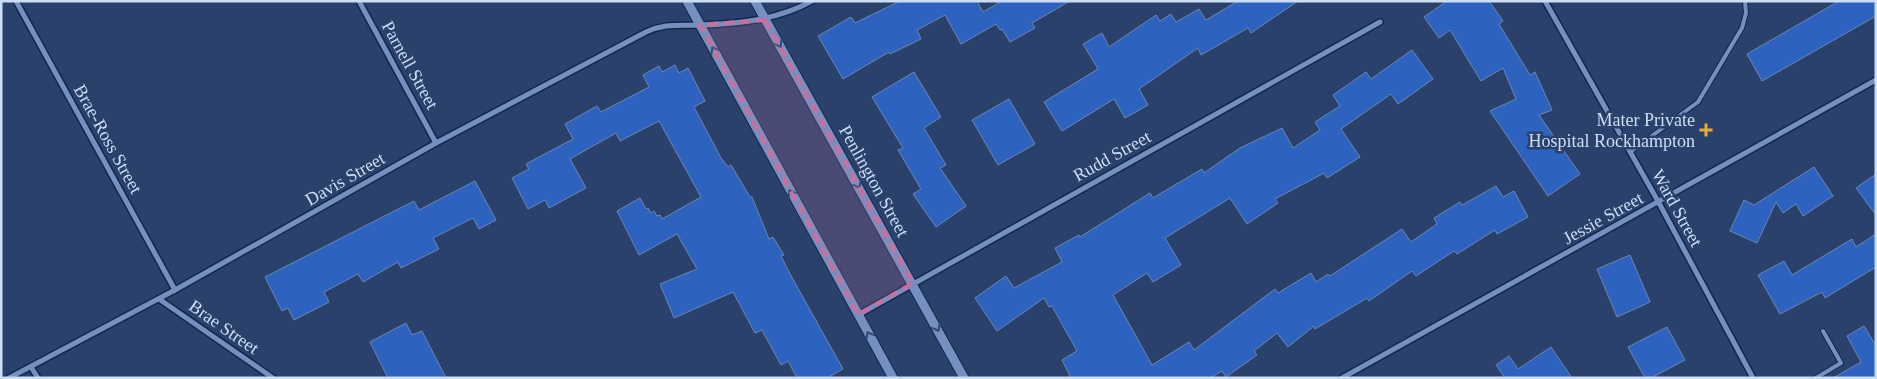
<svg xmlns="http://www.w3.org/2000/svg" width="1877" height="379" font-family="Georgia,serif">
  <style>
    .building { fill: #2d62bf; stroke: #6c87b4 }
    .lines { fill: none; stroke-linecap: round; stroke-linejoin: round }
    .service-casing { stroke: #11274e; stroke-width: 6 }
    .minor-casing { stroke: #11274e; stroke-width: 8 }
    .tertiary-casing { stroke: #11274e; stroke-width: 11 }
    .service { stroke: #7590bf; stroke-width: 4 }
    .minor { stroke: #7590bf; stroke-width: 5 }
    .tertiary { stroke: #7590bf; stroke-width: 9 }
    .oneway { stroke: #324a73 }
    .marked { fill: #c771a1; fill-opacity: 0.2; stroke: #c771a1; stroke-width: 4; stroke-dasharray: 10 6; stroke-linejoin: round }
    .poi-dot { fill: #e6ac36; stroke: #2a426b; stroke-width: 2 }
    .labels { text-anchor: middle; dominant-baseline: central; stroke-width: 5; stroke-linejoin: round; paint-order: stroke }
    .street-label { font-size: 18px; fill: #ceddf6; stroke: #2a426b }
    .poi-label { font-size: 18px; fill: #ceddf6; stroke: #2a426b; text-anchor: end }
  </style>
  <rect width="100%" height="100%" fill="#2a426b"/>
  <g class="building">
    <polygon points="900,1 977,1 983,12 1002,1 1070,1 1032,23 1035,28 1010,42 1002,29 1000,30 996,24 961,44 945,15 917,30 921,39 890,54 889,52 843,79 818,36 851,17 855,23"/>
    <polygon points="1238,1 1298,1 1251,33 1248,28 1201,55 1198,48 1139,89 1148,105 1125,118 1114,99 1062,131 1044,102 1098,69 1083,44 1102,33 1109,47 1156,15 1160,21 1171,14 1176,22 1199,9 1206,20"/>
    <polygon points="1447,1 1489,1 1503,21 1499,24 1530,75 1535,72 1552,110 1539,115 1580,174 1548,196 1490,111 1516,99 1503,68 1481,81 1450,30 1439,38 1424,17"/>
    <polygon points="1839,1 1876,1 1876,16 1762,81 1747,54"/>
    <polygon points="1412,50 1433,79 1398,104 1391,94 1341,129 1360,157 1327,178 1324,173 1275,199 1278,203 1247,224 1230,198 1165,238 1181,265 1153,282 1147,273 1113,295 1152,365 1189,342 1194,350 1275,289 1278,293 1311,273 1316,282 1328,274 1330,276 1402,229 1411,242 1437,224 1434,218 1460,202 1462,205 1496,186 1503,197 1514,191 1528,217 1497,234 1495,230 1457,254 1454,251 1416,276 1412,271 1369,301 1367,298 1315,329 1314,326 1288,347 1277,333 1254,351 1257,355 1226,377 1222,371 1210,378 1071,378 1062,360 1077,351 1052,306 1049,307 1044,298 997,331 975,298 1006,276 1014,288 1062,262 1055,248 1079,235 1080,237 1150,193 1153,198 1202,169 1204,173 1240,148 1282,128 1293,148 1320,130 1315,122 1340,106 1333,95 1366,72 1371,79"/>
    <polygon points="675,65 679,73 688,68 705,101 694,107 721,158 728,167 731,165 750,197 752,197 769,239 773,237 784,255 781,256 790,274 843,369 827,378 797,378 788,361 781,365 762,330 755,333 733,292 674,318 660,284 697,269 677,234 639,255 617,211 640,198 646,209 648,208 651,213 654,211 657,216 660,215 662,219 701,197 659,121 620,141 616,133 570,159 586,188 549,208 545,200 528,209 512,178 529,169 526,164 573,139 565,124 597,106 601,112 649,87 643,75 659,66 662,72"/>
    <polygon points="914,72 941,117 924,128 946,165 940,168 966,206 936,227 913,194 921,189 898,150 903,148 872,97"/>
    <polygon points="1009,99 1035,144 998,165 972,120"/>
    <polygon points="1814,167 1833,196 1803,216 1796,204 1783,213 1776,202 1757,243 1730,231 1744,200 1754,205"/>
    <polygon points="1876,174 1876,215 1856,188"/>
    <polygon points="475,181 496,220 479,229 473,218 433,238 439,249 401,268 398,262 363,282 358,274 324,292 329,302 294,320 288,308 282,311 265,277 414,201 419,210"/>
    <polygon points="1876,234 1876,267 1825,298 1822,292 1780,314 1758,275 1784,261 1792,275 1852,239 1856,247"/>
    <polygon points="1630,255 1650,302 1617,317 1597,269"/>
    <polygon points="406,323 412,335 422,331 446,378 388,378 370,342"/>
    <polygon points="1864,326 1876,346 1876,378 1833,378 1861,362 1847,336"/>
    <polygon points="1667,327 1685,360 1651,378 1645,378 1628,347"/>
    <polygon points="1551,347 1572,378 1505,378 1496,365 1509,356 1518,369"/>
  </g>
  <g class="lines">
    <g class="service-casing">
      <g id="service">
        <polyline points="1630,152 1698,102 1742,28 1746,13 1745,1"/>
        <polyline points="1816,378 1841,363 1823,331"/>
      </g>
    </g>
    <g class="minor-casing">
      <g id="minor">
        <polyline points="16,1 175,290"/>
        <polyline points="359,1 436,143"/>
        <polyline points="1545,1 1659,203 1753,378"/>
        <polyline points="159,299 273,378"/>
        <polyline points="858,315 1380,22"/>
        <polyline points="31,367 38,378"/>
        <path d="M9 378 175 290 436 143 646 32C666 23 678 26 699 25 738 24 777 20 812 1"/>
        <polyline points="1342,378 1876,80"/>
      </g>
    </g>
    <g class="tertiary-casing">
      <g id="tertiary">
        <polyline points="687,1 893,378"/>
        <polyline points="755,1 964,378"/>
      </g>
    </g>
    <use href="#service" class="service"/>
    <use href="#minor" class="minor"/>
    <use href="#tertiary" class="tertiary"/>
  </g>
  <defs><path id="oneway-chevron" d="M-2-3.5L2.5 0L-2 3.5" fill="none" stroke-width="1.6" stroke-linecap="round" stroke-linejoin="round" transform="scale(1.25)"/></defs>
  <g class="oneway">
    <use href="#oneway-chevron" transform="translate(779 44) rotate(61)"/>
    <use href="#oneway-chevron" transform="translate(714 50) rotate(-119)"/>
    <use href="#oneway-chevron" transform="translate(858 185) rotate(61)"/>
    <use href="#oneway-chevron" transform="translate(791 193) rotate(-119)"/>
    <use href="#oneway-chevron" transform="translate(937 328) rotate(62)"/>
    <use href="#oneway-chevron" transform="translate(869 335) rotate(-119)"/>
  </g>
  <path class="marked" d="M765 20 913 283 858 315 700 25Z"/>
  <path class="poi-dot" d="M1703.5 122.5h5v5h5v5h-5v5h-5v-5h-5v-5h5z"/>
  <g class="labels">
    <g class="street-label">
      <text transform="translate(410 65) rotate(61)">Parnell Street</text>
      <text transform="translate(108 139) rotate(61)">Brae-Ross Street</text>
      <text transform="translate(1112 156) rotate(-29)">Rudd Street</text>
      <text transform="translate(345 179) rotate(-30)">Davis Street</text>
      <text transform="translate(874 181) rotate(61)">Penlington Street</text>
      <text transform="translate(1677 208) rotate(61)">Ward Street</text>
      <text transform="translate(1603 218) rotate(-29)">Jessie Street</text>
      <text transform="translate(224 327) rotate(35)">Brae Street</text>
    </g>
    <g class="poi-label">
      <text x="1695" y="120">Mater Private<tspan x="1695" dy="21">Hospital Rockhampton</tspan></text>
    </g>
  </g>
  <rect width="1877" height="379" fill="none" stroke="#ceddf6" stroke-width="5"/>
</svg>
